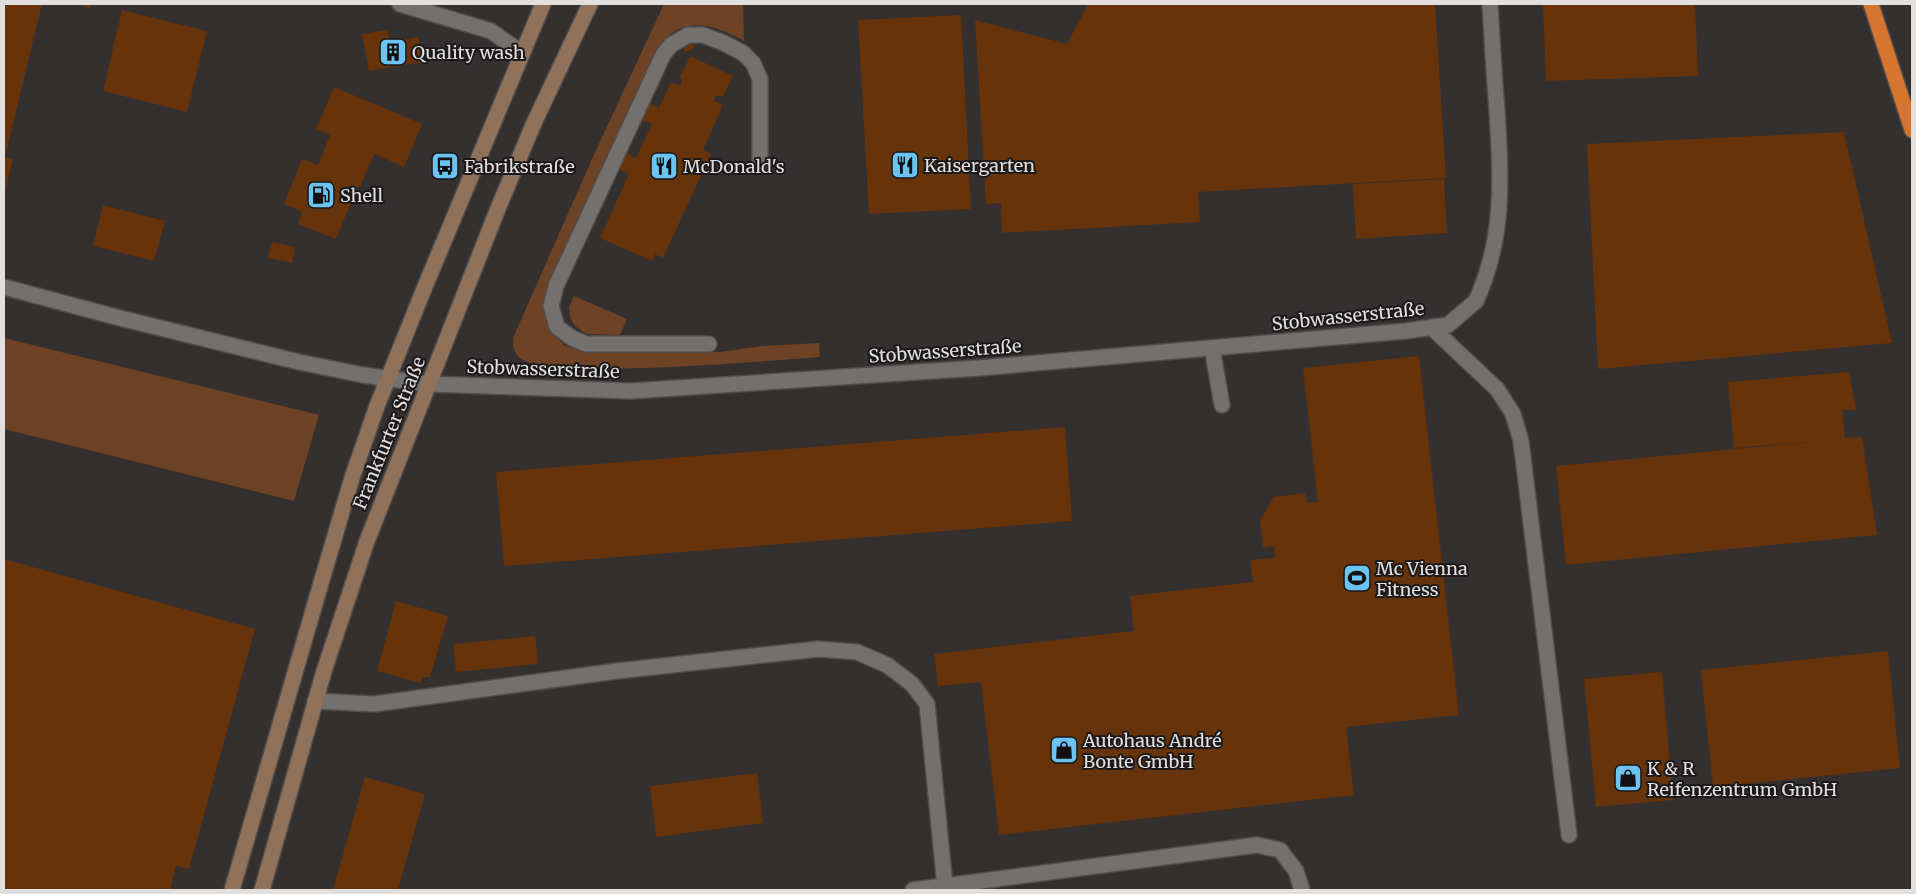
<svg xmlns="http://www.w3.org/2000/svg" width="1916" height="894" font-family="Merriweather,serif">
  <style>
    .green { fill: #6e4225 }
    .building { fill: #67330b }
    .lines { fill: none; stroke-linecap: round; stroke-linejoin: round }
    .lane-casing { stroke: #4f4c4b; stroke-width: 18 }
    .street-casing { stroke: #4f4c4b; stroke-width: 18 }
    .secondary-casing { stroke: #4f4c4b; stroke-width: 18 }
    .highway-casing { stroke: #4f4c4b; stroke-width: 18 }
    .lane { stroke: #73706e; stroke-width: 15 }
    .street { stroke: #73706e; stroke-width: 15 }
    .secondary { stroke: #90725b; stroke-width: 15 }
    .highway { stroke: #d57530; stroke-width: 15 }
    .labels { text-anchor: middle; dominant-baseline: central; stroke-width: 4; stroke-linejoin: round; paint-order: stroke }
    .poi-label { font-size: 18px; fill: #e2e0df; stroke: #1a1818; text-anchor: start }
    .street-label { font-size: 18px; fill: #e2e0df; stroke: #1a1818 }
  </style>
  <rect width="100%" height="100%" fill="#33302f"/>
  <g class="green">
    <path d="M664 4H743L744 41C723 29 695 17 672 33 667 37 663 43 659 48L545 313 551 331 564 345 585 352H720L762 346 819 343 820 357C775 360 544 381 520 358 513 352 513 346 513 338L596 150Z"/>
    <polygon points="574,296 627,319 620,335 586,334 575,326 570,317 569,307"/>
    <polygon points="4,338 319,415 294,501 4,429"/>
  </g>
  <g class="building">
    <polygon points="4,4 42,4 5,157 13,159 4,196"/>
    <polygon points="77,4 91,4 90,8"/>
    <polygon points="1088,4 1435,4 1446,178 1198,192 1200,222 1002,233 1001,203 986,204 975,20 1067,44"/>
    <polygon points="1543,4 1695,4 1698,76 1546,81"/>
    <polygon points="122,10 207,31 187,112 103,91"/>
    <polygon points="961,15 971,209 869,214 858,20"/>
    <polygon points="387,30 390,42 418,37 423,62 369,71 362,34"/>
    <polygon points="686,38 694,46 693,49 685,52 681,45"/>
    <polygon points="690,56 733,76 723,97 716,95 714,101 723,105 703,150 711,154 663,258 655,254 652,261 600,238 629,174 616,168 623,152 636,158 652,124 639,119 646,102 659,108 671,82 681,86 682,79 680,78"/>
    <polygon points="334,87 422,124 404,167 374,154 360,187 358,186 336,239 298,224 302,212 284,204 302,159 318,165 330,135 316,129"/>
    <polygon points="1844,132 1892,343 1598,369 1587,144"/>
    <polygon points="1444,179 1447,233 1356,239 1353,184"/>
    <polygon points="103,205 165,221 154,261 93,246"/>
    <polygon points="272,242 295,247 292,263 268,258"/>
    <polygon points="1419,356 1459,715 1346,727 1354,795 999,835 981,682 938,686 934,654 1134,631 1130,596 1253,582 1250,560 1275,558 1274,546 1263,548 1260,520 1274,497 1305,493 1307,503 1318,502 1303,368"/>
    <polygon points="1849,372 1856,410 1842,410 1845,438 1862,437 1877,535 1566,565 1556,466 1821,441 1734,448 1728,382"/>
    <polygon points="1065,427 1072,521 504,566 496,472"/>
    <polygon points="4,559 255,629 189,869 176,866 170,890 4,890"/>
    <polygon points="396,601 448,616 430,677 423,677 420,683 377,671"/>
    <polygon points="535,636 538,664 456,672 453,644"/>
    <polygon points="1888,651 1900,768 1713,787 1701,670"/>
    <polygon points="1662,672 1673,800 1596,807 1584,679"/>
    <polygon points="757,773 763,823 656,837 650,786"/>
    <polygon points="365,777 425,794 398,890 333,890"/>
  </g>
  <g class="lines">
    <g class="lane-casing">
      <g id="lane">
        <polyline points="400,4 491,31 522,53"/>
        <path d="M1476 301C1505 237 1501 179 1497 110 1494 75 1492 39 1490 4"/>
        <polyline points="1431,327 1497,389 1513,414 1521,441 1569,835"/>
        <polyline points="709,344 586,344 572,338 557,327 551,306 556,286 663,55 671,45 688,35 703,35 724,43 743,53 753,63 760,79 760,165"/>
        <polyline points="1212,348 1222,405"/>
        <polyline points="315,701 374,704 617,671 818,649 857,652 887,665 912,684 927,704 945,886"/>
        <polyline points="913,890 1257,845 1280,850 1296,871 1302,890"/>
      </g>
    </g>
    <g class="street-casing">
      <polyline id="street" points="4,287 116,317 299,362 363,375 428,384 631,391 979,368 1406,331 1448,325 1476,301"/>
    </g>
    <g class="secondary-casing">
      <g id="secondary">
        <polyline points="232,890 321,583 352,478 377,406 424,289 543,4"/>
        <polyline points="262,890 324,671 367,541 499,206 534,123 590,4"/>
      </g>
    </g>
    <g class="highway-casing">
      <polyline id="highway" points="1871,4 1912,130"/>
    </g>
    <use href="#lane" class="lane"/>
    <use href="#street" class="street"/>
    <use href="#secondary" class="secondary"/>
    <use href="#highway" class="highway"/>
  </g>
  <defs>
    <g id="building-square" transform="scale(1.4375)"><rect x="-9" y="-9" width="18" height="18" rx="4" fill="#6ac3f1" stroke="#1a1818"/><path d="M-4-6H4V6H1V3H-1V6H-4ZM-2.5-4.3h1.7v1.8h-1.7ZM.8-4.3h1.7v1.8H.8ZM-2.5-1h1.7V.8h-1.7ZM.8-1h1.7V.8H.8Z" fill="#111"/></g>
    <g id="restaurant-square" transform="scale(1.4375)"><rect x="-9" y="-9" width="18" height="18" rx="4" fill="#6ac3f1" stroke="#1a1818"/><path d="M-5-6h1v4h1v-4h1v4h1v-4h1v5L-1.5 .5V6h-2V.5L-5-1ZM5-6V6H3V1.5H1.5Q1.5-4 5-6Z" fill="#111"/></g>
    <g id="bus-square" transform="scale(1.4375)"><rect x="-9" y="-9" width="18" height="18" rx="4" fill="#6ac3f1" stroke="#1a1818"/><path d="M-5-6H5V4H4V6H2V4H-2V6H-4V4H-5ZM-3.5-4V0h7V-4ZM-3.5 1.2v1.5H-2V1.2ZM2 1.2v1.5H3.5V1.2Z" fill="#111"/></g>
    <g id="fuel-square" transform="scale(1.4375)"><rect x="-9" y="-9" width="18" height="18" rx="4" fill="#6ac3f1" stroke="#1a1818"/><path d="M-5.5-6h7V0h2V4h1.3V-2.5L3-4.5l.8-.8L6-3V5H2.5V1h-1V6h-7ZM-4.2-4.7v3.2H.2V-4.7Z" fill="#111"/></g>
    <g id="stadium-square" transform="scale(1.4375)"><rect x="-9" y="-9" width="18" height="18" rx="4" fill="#6ac3f1" stroke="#1a1818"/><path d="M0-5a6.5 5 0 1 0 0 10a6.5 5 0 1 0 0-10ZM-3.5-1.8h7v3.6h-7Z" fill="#111"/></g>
    <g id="shop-square" transform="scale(1.4375)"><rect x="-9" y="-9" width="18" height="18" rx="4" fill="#6ac3f1" stroke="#1a1818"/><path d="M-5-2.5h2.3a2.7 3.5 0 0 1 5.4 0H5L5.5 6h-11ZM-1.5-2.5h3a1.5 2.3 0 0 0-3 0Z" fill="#111"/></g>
  </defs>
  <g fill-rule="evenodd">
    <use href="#building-square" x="393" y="52"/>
    <use href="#restaurant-square" x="905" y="165"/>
    <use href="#bus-square" x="445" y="166"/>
    <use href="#restaurant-square" x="664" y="166"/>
    <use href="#fuel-square" x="321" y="195"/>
    <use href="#stadium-square" x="1357" y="578"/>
    <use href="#shop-square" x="1064" y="750"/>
    <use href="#shop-square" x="1628" y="778"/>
  </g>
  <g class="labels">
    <g class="poi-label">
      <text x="412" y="52">Quality wash</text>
      <text x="924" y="165">Kaisergarten</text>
      <text x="464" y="166">Fabrikstraße</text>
      <text x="683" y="166">McDonald's</text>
      <text x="340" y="195">Shell</text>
      <text x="1376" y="568">Mc Vienna<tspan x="1376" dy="21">Fitness</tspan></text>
      <text x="1083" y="740">Autohaus André<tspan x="1083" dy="21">Bonte GmbH</tspan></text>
      <text x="1647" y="768">K &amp; R<tspan x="1647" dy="21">Reifenzentrum GmbH</tspan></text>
    </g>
    <g class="street-label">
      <text transform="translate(1348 316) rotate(-6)">Stobwasserstraße</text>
      <text transform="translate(945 351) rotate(-4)">Stobwasserstraße</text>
      <text transform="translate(543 369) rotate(2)">Stobwasserstraße</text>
      <text transform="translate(389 433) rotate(-68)">Frankfurter Straße</text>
    </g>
  </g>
  <rect width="1916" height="894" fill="none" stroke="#e2e0df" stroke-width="10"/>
</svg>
